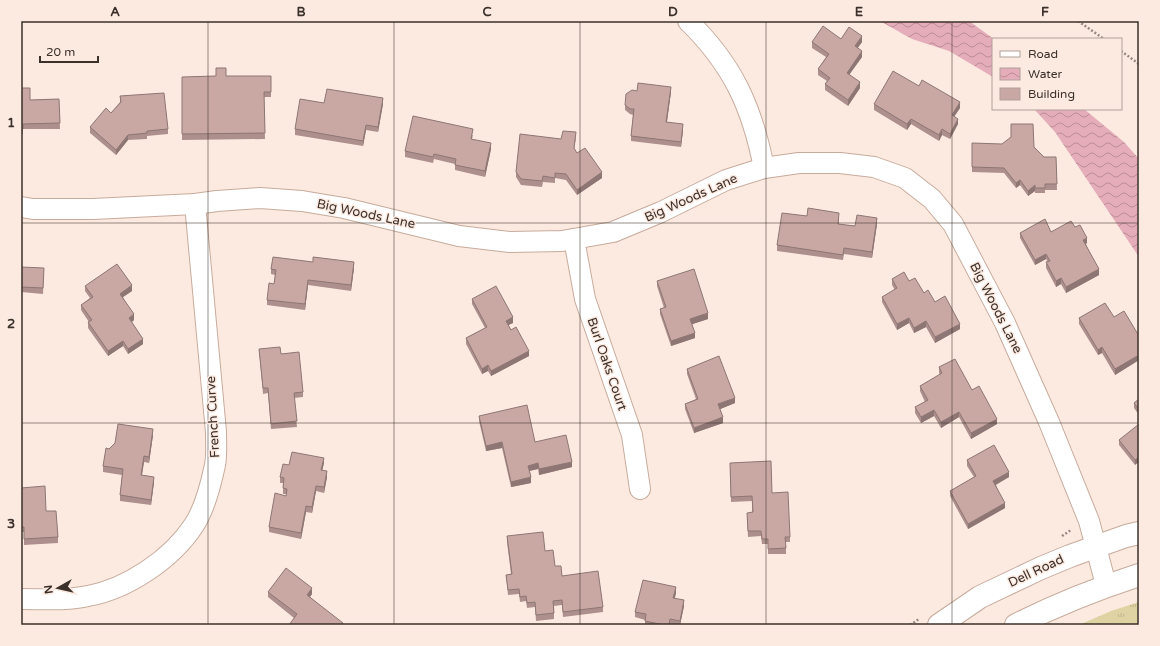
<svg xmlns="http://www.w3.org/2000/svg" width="1160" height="646" font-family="'Varela Round',sans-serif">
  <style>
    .grass { fill: url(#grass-tufts) }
    .water { fill: url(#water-waves) }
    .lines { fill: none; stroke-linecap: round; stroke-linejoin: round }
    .minor-casing { stroke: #c7ab9c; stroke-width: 22 }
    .secondary-casing { stroke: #c7ab9c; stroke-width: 24 }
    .path { stroke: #978981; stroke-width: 2.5; stroke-dasharray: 2 2; stroke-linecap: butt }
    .minor { stroke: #fff; stroke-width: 20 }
    .secondary { stroke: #fff; stroke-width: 22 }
    .wall { fill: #ad908d }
    .shaded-wall { fill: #8d7673 }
    .building { fill: #c9a8a4; stroke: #8d7673 }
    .grid { fill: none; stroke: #3b302a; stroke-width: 1; stroke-opacity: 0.55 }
    .labels { text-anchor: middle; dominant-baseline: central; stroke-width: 3; stroke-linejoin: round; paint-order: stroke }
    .street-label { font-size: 13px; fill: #3b302a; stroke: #fceae1 }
    .neatline { fill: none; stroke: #3b302a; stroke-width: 1.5 }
    .grid-label { font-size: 13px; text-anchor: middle; font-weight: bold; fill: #3b302a }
  </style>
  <defs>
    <pattern id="grass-tufts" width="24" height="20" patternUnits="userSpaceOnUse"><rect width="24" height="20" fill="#dfd3a3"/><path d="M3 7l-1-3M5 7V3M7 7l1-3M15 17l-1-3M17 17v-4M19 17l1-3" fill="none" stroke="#c0b58c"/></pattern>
    <pattern id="water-waves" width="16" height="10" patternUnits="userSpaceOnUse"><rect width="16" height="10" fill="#e5adb9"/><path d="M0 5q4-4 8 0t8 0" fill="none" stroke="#bb8d97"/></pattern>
  </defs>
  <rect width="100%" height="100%" fill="#fceae1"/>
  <polygon class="grass" points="1139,602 1139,625 1079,625 1111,611"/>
  <g class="water">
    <polygon points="880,21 969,21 994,39 993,39 993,77 949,51 912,39"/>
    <polygon points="1034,109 1084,109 1124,142 1139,159 1139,257 1055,132"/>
  </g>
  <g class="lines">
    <g class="minor-casing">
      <g id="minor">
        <path d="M688 21C733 65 752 107 764 168"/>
        <polyline points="21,207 33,209 93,209 195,204 217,201 260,198 302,201 344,208 459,236 510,242 562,241 613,232 661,212 726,180 764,168 799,163 840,163 874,167 905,178 932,199 953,224 1005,323 1049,422 1089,521 1106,585"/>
        <polyline points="574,239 585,299 632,435 640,489"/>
        <path d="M21 599C43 599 66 601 88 596 127 589 172 559 194 525 204 510 211 484 215 465 217 455 216 443 216 432L195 204"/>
      </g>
    </g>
    <g class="secondary-casing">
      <g id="secondary">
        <polyline points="939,625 980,597 1041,568 1070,556 1126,536 1139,533"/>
        <path d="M1016 625C1056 605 1096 589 1139 575"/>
      </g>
    </g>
    <g class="path">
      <polyline points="1078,21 1104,39"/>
      <polyline points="1121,51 1139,64"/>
      <polyline points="1062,536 1071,530"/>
      <polyline points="910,625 919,619"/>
    </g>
    <use href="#minor" class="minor"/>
    <use href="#secondary" class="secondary"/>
  </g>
  <g class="wall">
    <polygon points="841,39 862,42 857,48 862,57 849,74 860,88 848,106 825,90 825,84 827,81 818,75 818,69 826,57 812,48 812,42"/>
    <polygon points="271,76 271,97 264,97 265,139 182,140 182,77"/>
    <polygon points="919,86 960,108 954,116 958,124 950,139 942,135 939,141 911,124 907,130 874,110 874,104"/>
    <polygon points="21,88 30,100 59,99 60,129 23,129 23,134 21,134"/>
    <polygon points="637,91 671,92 667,122 683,130 681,147 631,141 631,136 633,115 630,114 625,110 625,105"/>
    <polygon points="120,96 168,129 168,134 147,136 147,139 128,140 116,155 90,133 90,127 111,113 120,102"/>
    <polygon points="324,103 383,104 378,132 366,130 363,146 295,135 295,129"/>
    <polygon points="473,135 472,139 491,149 485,177 455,170 455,164 434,159 433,163 405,157 405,151"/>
    <polygon points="576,138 574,149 577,153 602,178 577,195 566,180 555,178 555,183 543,182 542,187 521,185 516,177 516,172 561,139"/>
    <polygon points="972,143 1034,147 1044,157 1056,157 1057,190 1045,190 1045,193 1035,193 1035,191 1028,196 1020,185 1016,188 1004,173 972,172"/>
    <polygon points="807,216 839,218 839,224 855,226 877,224 872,258 844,254 843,260 777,251 777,245"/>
    <polygon points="1075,227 1087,243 1086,244 1099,275 1066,293 1061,284 1056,287 1046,268 1046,262 1048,262 1046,259 1035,265 1020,238 1020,233 1051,232"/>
    <polygon points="21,267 44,274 43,294 21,292"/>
    <polygon points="354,268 351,291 308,285 305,310 267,305 267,300 274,284 275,275 271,274 271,269"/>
    <polygon points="892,279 909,281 935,302 960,329 935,343 926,327 914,333 909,323 897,330 882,302 882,297 895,290 892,285"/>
    <polygon points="657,281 708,319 692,324 695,338 671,346 660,314 660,309 664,308 657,286"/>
    <polygon points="85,286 132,291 123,297 134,320 132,322 143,344 128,354 123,346 108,356 88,328 88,322 89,322 81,310 81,305 90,298 85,291"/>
    <polygon points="472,299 513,323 508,325 529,356 491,376 488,371 482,374 466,344 466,338 485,328 472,304"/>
    <polygon points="1114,317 1139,336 1139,360 1115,375 1102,353 1098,355 1079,324 1079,318"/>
    <polygon points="259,349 281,354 303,392 303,397 294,398 297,427 271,429 268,393 263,394"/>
    <polygon points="939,367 972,390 997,424 971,439 959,417 941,428 934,416 921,423 915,413 915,407 925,402 920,391 920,386 940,375 939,373"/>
    <polygon points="687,369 735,403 720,409 723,423 694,433 685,409 685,404 696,399 687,374"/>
    <polygon points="1139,399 1139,415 1134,408 1134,403"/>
    <polygon points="479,416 535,442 572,467 539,475 538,469 530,471 531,483 511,487 502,448 486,451 479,421"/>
    <polygon points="1139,425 1135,465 1119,445 1119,440"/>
    <polygon points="153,435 149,463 144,462 142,475 154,482 151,505 120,501 120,495 122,475 103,472 103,466 109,449"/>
    <polygon points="967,460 1009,477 996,485 1005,508 968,529 950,496 950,491 974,477 967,466"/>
    <polygon points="324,463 322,470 327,477 324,493 316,491 312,513 306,512 301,539 269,532 269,527 286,496 286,494 283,494 283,483 280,483 280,477 289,465"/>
    <polygon points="730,469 772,493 790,537 790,542 786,542 786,554 768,554 768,544 762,544 761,536 748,537 747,518 752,512 752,501 731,502"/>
    <polygon points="21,488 46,511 58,537 58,543 24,545 24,532 21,532"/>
    <polygon points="507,536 545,551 555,566 562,576 603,607 603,612 563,617 562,605 554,606 554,619 536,621 535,607 527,608 526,601 520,602 519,594 508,595 506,575 511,574 507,542"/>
    <polygon points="268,592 312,594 310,597 343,625 294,618 268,597"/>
    <polygon points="676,593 675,598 684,606 680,625 674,625 670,624 670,625 645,625 645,620 635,617 635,612"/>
  </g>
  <g class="shaded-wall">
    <polygon points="862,36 862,42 855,52 855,46"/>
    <polygon points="862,51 862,57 847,78 847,73"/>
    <polygon points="860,82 860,88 848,106 848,100"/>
    <polygon points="671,87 671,92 666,128 666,122"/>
    <polygon points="383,98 383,104 378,132 378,127"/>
    <polygon points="960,102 960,108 952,120 952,115"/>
    <polygon points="911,119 911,124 907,130 907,124"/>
    <polygon points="958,119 958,124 950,139 950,134"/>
    <polygon points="683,124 683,130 681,147 681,142"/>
    <polygon points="366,125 366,130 363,146 363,141"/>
    <polygon points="942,129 942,135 939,141 939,135"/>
    <polygon points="128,135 128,140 116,155 116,150"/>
    <polygon points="491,143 491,149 485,177 485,171"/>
    <polygon points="602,172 602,178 577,195 577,190"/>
    <polygon points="1020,180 1020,185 1016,188 1016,183"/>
    <polygon points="1035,185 1035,191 1028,196 1028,191"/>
    <polygon points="877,218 877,224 872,258 872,252"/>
    <polygon points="1087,238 1087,243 1083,245 1083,240"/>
    <polygon points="1046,254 1046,259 1035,265 1035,260"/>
    <polygon points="354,262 354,268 351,291 351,285"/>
    <polygon points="1099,269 1099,275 1066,293 1066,287"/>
    <polygon points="1061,278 1061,284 1056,287 1056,281"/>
    <polygon points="308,280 308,285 305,310 305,304"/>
    <polygon points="132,285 132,291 120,299 120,294"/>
    <polygon points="708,313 708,319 690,325 690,319"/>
    <polygon points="134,314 134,320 129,324 129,318"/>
    <polygon points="513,317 513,323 506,326 506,321"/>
    <polygon points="909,318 909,323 897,330 897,324"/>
    <polygon points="926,321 926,327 914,333 914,328"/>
    <polygon points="960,324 960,329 935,343 935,337"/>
    <polygon points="695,333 695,338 671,346 671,341"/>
    <polygon points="143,339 143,344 128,354 128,349"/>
    <polygon points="123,341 123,346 108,356 108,351"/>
    <polygon points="1102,347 1102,353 1098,355 1098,350"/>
    <polygon points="529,351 529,356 491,376 491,371"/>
    <polygon points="1139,355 1139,360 1115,375 1115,369"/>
    <polygon points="488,365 488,371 482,374 482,369"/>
    <polygon points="735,398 735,403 718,410 718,404"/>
    <polygon points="934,410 934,416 921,423 921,417"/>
    <polygon points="959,412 959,417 941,428 941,422"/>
    <polygon points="723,417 723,423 694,433 694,428"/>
    <polygon points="997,419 997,424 971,439 971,433"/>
    <polygon points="153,429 153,435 149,463 149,457"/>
    <polygon points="502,442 502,448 486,451 486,446"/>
    <polygon points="144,456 144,462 141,480 141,475"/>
    <polygon points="1139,457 1139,462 1135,465 1135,460"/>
    <polygon points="324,458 324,463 321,476 321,470"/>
    <polygon points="572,462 572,467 539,475 539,469"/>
    <polygon points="538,463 538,469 528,471 528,466"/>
    <polygon points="327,471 327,477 324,493 324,487"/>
    <polygon points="1009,472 1009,477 993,486 993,481"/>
    <polygon points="154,477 154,482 151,505 151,500"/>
    <polygon points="531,477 531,483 511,487 511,482"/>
    <polygon points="316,486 316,491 312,513 312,507"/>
    <polygon points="1005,503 1005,508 968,529 968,524"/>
    <polygon points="306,506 306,512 301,539 301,533"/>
    <polygon points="676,587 676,593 673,603 673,598"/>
    <polygon points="312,588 312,594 307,601 307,595"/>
    <polygon points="684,600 684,606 680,625 680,621"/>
  </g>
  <g class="building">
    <polygon points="823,26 841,39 849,27 862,36 855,46 862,51 847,73 860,82 848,100 825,84 830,78 818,69 829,54 812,42"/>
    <polygon points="216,68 226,68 226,76 271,76 271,92 264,92 265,133 182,134 182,77 216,76"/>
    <polygon points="893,71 919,86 922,80 960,102 952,115 958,119 950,134 942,129 939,135 911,119 907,124 874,104"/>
    <polygon points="638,83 671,87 666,122 683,124 681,142 631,136 634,109 630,109 625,105 626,94 632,90 637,91"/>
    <polygon points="21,88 30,88 30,100 59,99 60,123 23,124 23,129 21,129"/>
    <polygon points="327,89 383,98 378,127 366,125 363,141 295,129 300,99 324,103"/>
    <polygon points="164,93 168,129 147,131 147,133 128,135 116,150 90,127 106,108 111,113 121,102 120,96"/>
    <polygon points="413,116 473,129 471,139 491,143 485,171 455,165 456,159 434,154 433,157 405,151"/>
    <polygon points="1011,124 1033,124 1034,147 1044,157 1056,157 1057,184 1045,184 1045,188 1035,188 1035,185 1028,191 1020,180 1016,183 1004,168 972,167 972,143 1002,144 1011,137"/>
    <polygon points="563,131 576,132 574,148 577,153 585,148 602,172 577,190 566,174 555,173 555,178 543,176 542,181 521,179 516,172 520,134 561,139"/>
    <polygon points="808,208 839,213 838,224 855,226 857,215 877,218 872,252 844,248 843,255 777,245 782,213 807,216"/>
    <polygon points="1045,219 1051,232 1071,221 1075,227 1080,225 1087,238 1083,240 1099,269 1066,287 1061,278 1056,281 1046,262 1050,261 1046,254 1035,260 1020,233"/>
    <polygon points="273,257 313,262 313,257 354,262 351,285 308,280 305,304 267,300 269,283 274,284 276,270 271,269"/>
    <polygon points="117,264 132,285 120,294 134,314 129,318 143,339 128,349 123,341 108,351 88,322 92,320 81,305 93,297 85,286"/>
    <polygon points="21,267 44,268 43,288 21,287"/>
    <polygon points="694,269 708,313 690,319 695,333 671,341 660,309 666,307 657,281"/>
    <polygon points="904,272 909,281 915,278 924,293 928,290 935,302 945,296 960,324 935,337 926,321 914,328 909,318 897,324 882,297 897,288 892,279"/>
    <polygon points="496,286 513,317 506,321 511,330 516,327 529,351 491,371 488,365 482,369 466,338 487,327 472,299"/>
    <polygon points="1105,303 1114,317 1124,311 1139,336 1139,355 1115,369 1102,347 1098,350 1079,318"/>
    <polygon points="280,347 281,354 299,352 303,392 294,393 297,421 271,424 268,388 263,388 259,349"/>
    <polygon points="719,356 735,398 718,404 723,417 694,428 685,404 698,399 687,369"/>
    <polygon points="955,359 972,390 979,386 997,419 971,433 959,412 941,422 934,410 921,417 915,407 928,400 920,386 942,373 939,367"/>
    <polygon points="1139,399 1139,410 1134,403"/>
    <polygon points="527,405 535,442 566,435 572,462 539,469 538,463 528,466 531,477 511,482 502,442 486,446 479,416"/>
    <polygon points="118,424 153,429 149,457 144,456 141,475 154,477 151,500 120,495 123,469 103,466 106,448 109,449 115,443"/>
    <polygon points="1139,424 1139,457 1135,460 1119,440"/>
    <polygon points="994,445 1009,472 993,481 1005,503 968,524 950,491 976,476 967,460"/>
    <polygon points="292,452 324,458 321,470 327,471 324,487 316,486 312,507 306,506 301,533 269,527 275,493 286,496 287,489 283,488 284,478 280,477 283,464 289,465"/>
    <polygon points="771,461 772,493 788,492 790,537 785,537 786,548 768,549 768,539 762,539 761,531 748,531 747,513 753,512 752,496 731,497 730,463"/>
    <polygon points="45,486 46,511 56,511 58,537 24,539 24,527 21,527 21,488"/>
    <polygon points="543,532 545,551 553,550 555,566 561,566 562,576 598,571 603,607 563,612 562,600 553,601 554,613 536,615 535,602 527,603 526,596 520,597 519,589 508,590 506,575 512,574 507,536"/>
    <polygon points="286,568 312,588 307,595 343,623 342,625 289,625 297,614 268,592"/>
    <polygon points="643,580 676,587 673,598 684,600 680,621 670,619 669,625 664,625 645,621 646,614 635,612"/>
  </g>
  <path class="grid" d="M208 21V625M394 21V625M580 21V625M766 21V625M952 21V625M21 223H1139M21 423H1139"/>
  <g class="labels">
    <g class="street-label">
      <text transform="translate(691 198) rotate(-24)">Big Woods Lane</text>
      <text transform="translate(366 214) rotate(12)">Big Woods Lane</text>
      <text transform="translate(996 308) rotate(63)">Big Woods Lane</text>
      <text transform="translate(607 364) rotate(71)">Burl Oaks Court</text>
      <text transform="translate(213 417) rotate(-93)">French Curve</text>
      <text transform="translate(1036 571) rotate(-25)">Dell Road</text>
    </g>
  </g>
  <rect width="1160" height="646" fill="none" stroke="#fceae1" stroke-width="44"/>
  <rect x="992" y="38" width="130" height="72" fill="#fceae1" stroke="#afa098"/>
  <rect x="1000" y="51" width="20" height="6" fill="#ffffff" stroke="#afa098"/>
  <text x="1028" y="58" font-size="12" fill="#3b302a">Road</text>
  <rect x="1000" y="68" width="20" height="12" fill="url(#water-waves)" stroke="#afa098"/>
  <text x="1028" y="78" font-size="12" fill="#3b302a">Water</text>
  <rect x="1000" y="88" width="20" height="12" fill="#c9a8a4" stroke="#afa098"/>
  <text x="1028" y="98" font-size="12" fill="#3b302a">Building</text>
  <g transform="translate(58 588) rotate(262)" stroke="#fceae1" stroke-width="3" paint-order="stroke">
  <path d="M0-3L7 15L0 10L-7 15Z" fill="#3b302a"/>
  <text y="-6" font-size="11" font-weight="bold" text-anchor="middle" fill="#3b302a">N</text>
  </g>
  <path d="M40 56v6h58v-6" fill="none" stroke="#3b302a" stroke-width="2"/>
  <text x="46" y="56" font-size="12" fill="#3b302a" stroke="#fceae1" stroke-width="3" paint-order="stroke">20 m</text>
  <rect x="22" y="22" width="1116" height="602" class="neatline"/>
  <g class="grid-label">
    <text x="115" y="16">A</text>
    <text x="301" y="16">B</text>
    <text x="487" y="16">C</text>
    <text x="673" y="16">D</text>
    <text x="859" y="16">E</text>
    <text x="1045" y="16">F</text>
    <text x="11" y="127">1</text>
    <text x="11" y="328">2</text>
    <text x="11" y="528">3</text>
  </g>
</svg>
